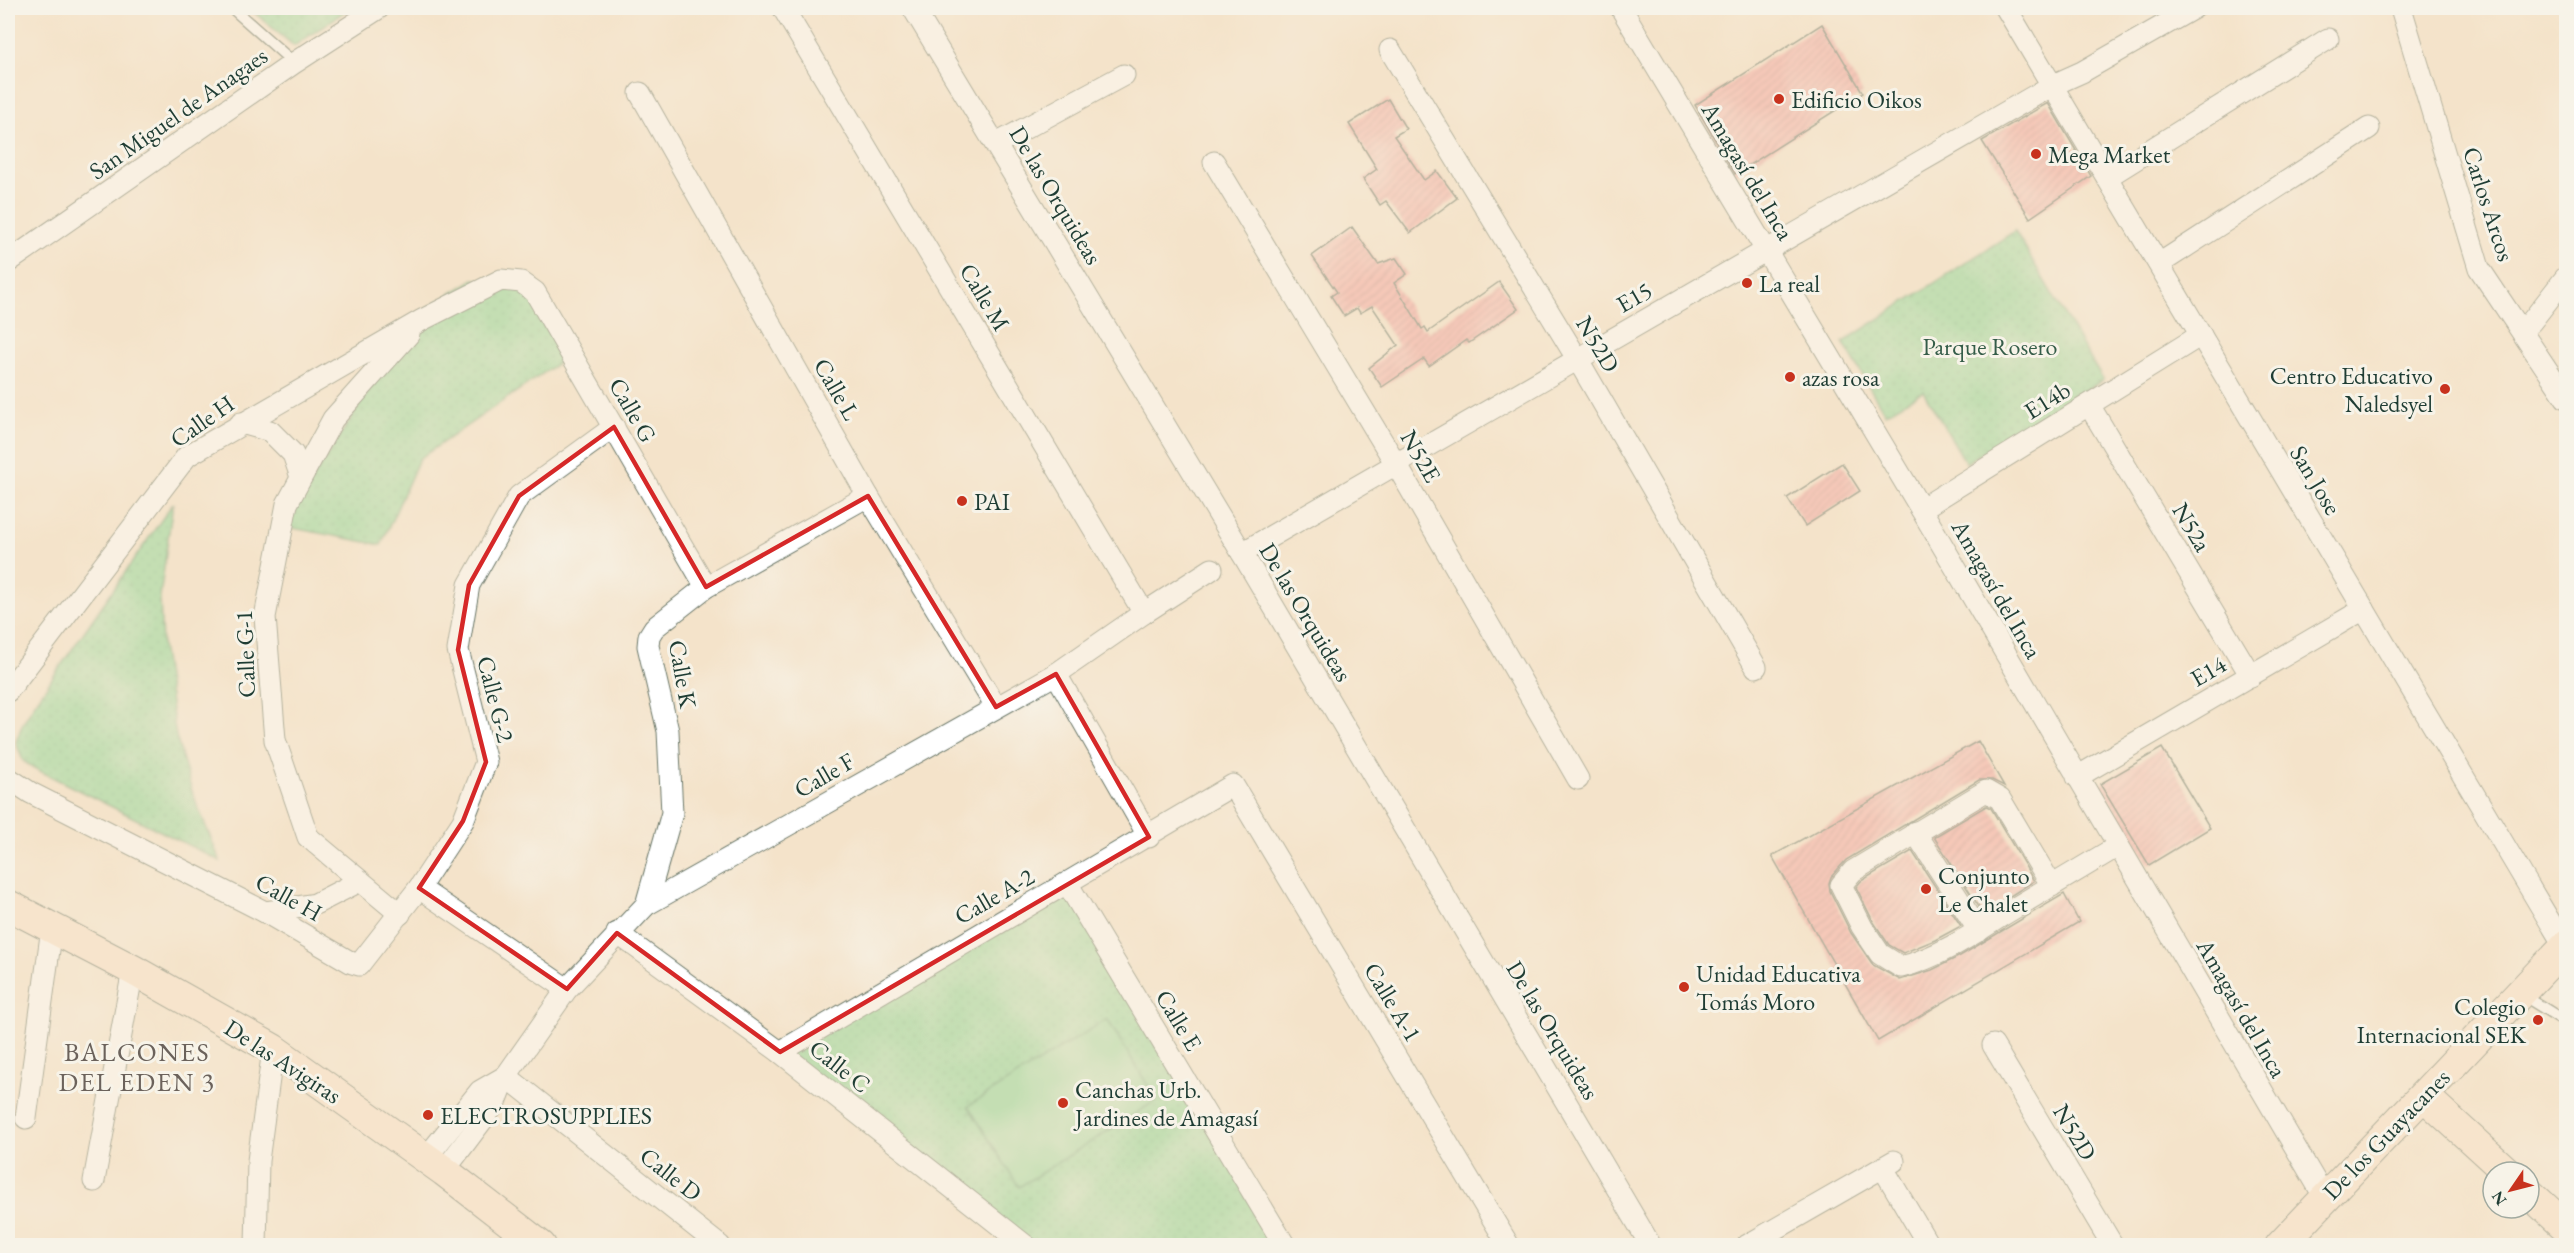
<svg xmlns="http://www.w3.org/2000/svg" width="2574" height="1253" font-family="'EB Garamond',serif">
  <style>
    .park { fill: url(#park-dots); stroke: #548a66; stroke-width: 1.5 }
    .pitch { fill: #89d897; stroke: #548a66; stroke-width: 1.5 }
    .building { fill: url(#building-hatch) }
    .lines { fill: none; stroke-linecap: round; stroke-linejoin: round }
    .lane-casing { stroke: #6a7768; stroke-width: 13 }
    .street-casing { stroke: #6a7768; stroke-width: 23 }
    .secondary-casing { stroke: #6a7768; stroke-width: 32 }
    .lane { stroke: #fff; stroke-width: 10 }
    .street { stroke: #fff; stroke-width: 21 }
    .secondary { stroke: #fbe5cf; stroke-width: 30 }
    .marked { fill: none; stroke: #d62828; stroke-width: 4.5; stroke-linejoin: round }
    .poi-dot { fill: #c8321e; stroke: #f7f3e8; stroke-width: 2 }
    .labels { text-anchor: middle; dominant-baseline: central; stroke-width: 6; stroke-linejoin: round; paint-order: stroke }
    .poi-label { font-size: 24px; fill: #1f3d34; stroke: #f7f3e8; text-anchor: start }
    .street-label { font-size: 24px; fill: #1f3d34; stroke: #f7f3e8 }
    .park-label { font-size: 24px; fill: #345c48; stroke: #f7f3e8 }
    .neighbourhood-label { font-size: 26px; letter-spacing: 1.5px; fill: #6b625b; stroke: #f7f3e8 }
  </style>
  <defs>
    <pattern id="park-dots" width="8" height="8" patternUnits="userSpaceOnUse" patternTransform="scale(1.5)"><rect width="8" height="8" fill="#89d897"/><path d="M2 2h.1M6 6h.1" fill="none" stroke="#76ba83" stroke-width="1.8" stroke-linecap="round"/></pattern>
    <pattern id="building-hatch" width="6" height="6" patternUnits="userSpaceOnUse" patternTransform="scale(1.5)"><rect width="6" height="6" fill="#f7a7a3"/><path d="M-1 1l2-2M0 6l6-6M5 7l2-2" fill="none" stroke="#c78986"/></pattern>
  </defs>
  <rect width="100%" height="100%" fill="#f7f3e8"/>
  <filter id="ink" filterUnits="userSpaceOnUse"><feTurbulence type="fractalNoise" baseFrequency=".0167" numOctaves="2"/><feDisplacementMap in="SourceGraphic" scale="12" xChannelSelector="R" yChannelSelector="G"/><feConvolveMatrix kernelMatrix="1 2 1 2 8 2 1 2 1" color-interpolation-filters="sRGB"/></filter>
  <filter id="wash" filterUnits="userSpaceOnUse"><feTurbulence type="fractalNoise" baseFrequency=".008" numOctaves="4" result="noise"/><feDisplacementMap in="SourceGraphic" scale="24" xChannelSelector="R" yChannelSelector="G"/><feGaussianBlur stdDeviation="1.35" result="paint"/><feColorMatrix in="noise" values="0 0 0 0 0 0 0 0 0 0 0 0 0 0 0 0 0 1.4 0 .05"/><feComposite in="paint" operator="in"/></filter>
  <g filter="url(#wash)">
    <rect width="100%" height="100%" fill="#f4e3ca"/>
    <g class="park">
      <polygon points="249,8 350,8 294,46"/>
      <polygon points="2015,231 2103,380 1966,463 1923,391 1885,414 1843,342"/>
      <polygon points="474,279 531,290 571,354 419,459 381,545 282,526 418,314"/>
      <polygon points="173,503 160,597 162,645 176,736 193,795 220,861 34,768 23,761 16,742 22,725 35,703"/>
      <polygon points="1067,883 1285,1245 1026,1245 780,1052"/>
    </g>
    <polygon class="pitch" points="1107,1019 1157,1100 1019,1187 968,1106"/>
    <g id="blocks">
      <g class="building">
        <polygon points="1822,24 1863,93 1735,174 1695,105"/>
        <polygon points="1388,99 1406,129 1394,136 1424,180 1437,171 1457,198 1410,233 1386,201 1380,205 1363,179 1377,169 1349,124"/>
        <polygon points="2048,103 2091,176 2030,218 1982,141"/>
        <polygon points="1352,227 1378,264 1396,258 1407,274 1394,283 1422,329 1425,327 1428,332 1499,282 1518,309 1469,343 1466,340 1429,366 1424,359 1382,387 1369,368 1398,345 1372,306 1360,313 1357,308 1344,316 1331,296 1337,292 1312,256"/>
        <polygon points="1842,463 1860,491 1805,526 1787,498"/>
        <polygon points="1978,741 2004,786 1992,780 1979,780 1846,860 1831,877 1829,883 1830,891 1851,933 1873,965 1900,980 1932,970 1960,956 2064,894 2079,922 1878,1041 1772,856"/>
        <polygon points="2162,748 2210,828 2149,865 2100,784"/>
        <polygon points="1986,806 1991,808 2034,881 1983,913 1934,837"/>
        <polygon points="1912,851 1961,926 1935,940 1903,953 1889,945 1873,921 1856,887 1861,881"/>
      </g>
    </g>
  </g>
  <g filter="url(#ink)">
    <use href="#blocks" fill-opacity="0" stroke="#6a7768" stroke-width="1.5"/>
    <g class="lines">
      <g class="lane-casing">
        <g id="lane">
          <polyline points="232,8 294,63"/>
          <polyline points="2521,994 2566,1022"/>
        </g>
      </g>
      <g class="street-casing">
        <g id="street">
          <polyline points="783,8 1144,613"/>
          <polyline points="913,8 1242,553 1651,1246"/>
          <polyline points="1621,8 1921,509 2325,1198"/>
          <polyline points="2006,8 2565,947"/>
          <polyline points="2401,8 2479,268 2566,398"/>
          <polyline points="1390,50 1578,360 1756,667"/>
          <polyline points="640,93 868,496 996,707"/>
          <polyline points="996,144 1124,75"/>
          <polyline points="1214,162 1396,464 1578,779"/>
          <polyline points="2107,177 2328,39"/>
          <polyline points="8,262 294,63 379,8"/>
          <polyline points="2159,264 2369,128"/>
          <polyline points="2522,329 2531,322 2566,277"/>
          <polyline points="2089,405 2251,676"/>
          <polyline points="241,423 270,431 293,454 301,477"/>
          <polyline points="1921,509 2201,335"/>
          <polyline points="1242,553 2053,85 2082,72 2194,8"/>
          <polyline points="1056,674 1149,837"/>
          <polyline points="8,691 187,456 422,320 501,280 521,282 535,292 706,587"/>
          <polyline points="2077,777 2364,609"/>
          <polyline points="8,778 31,793 265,912 352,963 359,965 419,888 463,821 486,762 458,650 469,585 519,496 614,427"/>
          <polyline points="1915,832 1979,931"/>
          <polyline points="1067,883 1285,1246"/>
          <path d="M2052 886 2000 799 1986 791 1853 871 1841 885 1862 927 1880 954 1901 967C1937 958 1972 935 2003 915 2042 892 2080 869 2118 846"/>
          <polyline points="419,888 567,989"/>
          <polyline points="646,905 672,813 668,731 648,646 649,636 654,628 706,587 868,496"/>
          <polyline points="265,912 315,904 360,881"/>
          <polyline points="400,914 308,837 275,740 265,617 287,504 333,419 409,334"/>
          <polyline points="617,933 780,1052 1026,1246"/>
          <polyline points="1993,1045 2113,1246"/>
          <polyline points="780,1052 1233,785 1509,1246"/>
          <polyline points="506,1076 720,1246"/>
          <polyline points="26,1118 52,928"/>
          <polyline points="426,1158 480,1091 506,1076"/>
          <polyline points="1883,1168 1929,1246"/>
          <polyline points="444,1171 496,1102 506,1076 567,989 646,905 1056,674 1144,613 1212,569"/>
          <polyline points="94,1181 133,970"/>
          <polyline points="256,1246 258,1161 273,1049"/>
          <polyline points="1746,1246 1894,1161"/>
        </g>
      </g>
      <g class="secondary-casing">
        <g id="secondary">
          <polyline points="8,905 133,970 273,1049 444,1171 541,1246"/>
          <polyline points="2424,1096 2507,1172"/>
          <polyline points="2529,1193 2566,1227"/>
          <polyline points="2280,1246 2566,945"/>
        </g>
      </g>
      <use href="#lane" class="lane"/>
      <use href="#street" class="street"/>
      <use href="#secondary" class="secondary"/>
    </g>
  </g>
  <path d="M0 0H2574V1253H0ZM614 427 706 587 868 496 996 707 1056 674 1149 837 780 1052 617 933 567 989 419 888 463 821 486 762 458 650 469 585 519 496Z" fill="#f4e3ca" fill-opacity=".55" fill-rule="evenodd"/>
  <path class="marked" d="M614 427 706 587 868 496 996 707 1056 674 1149 837 780 1052 617 933 567 989 419 888 463 821 486 762 458 650 469 585 519 496Z"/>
  <g class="poi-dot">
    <circle cx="1779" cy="99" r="6"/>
    <circle cx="2036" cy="154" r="6"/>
    <circle cx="1747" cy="283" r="6"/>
    <circle cx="1790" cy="377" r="6"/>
    <circle cx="2445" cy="389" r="6"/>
    <circle cx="962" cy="501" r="6"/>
    <circle cx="1926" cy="889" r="6"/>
    <circle cx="1684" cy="987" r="6"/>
    <circle cx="2538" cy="1020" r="6"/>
    <circle cx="1063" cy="1103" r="6"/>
    <circle cx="428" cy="1115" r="6"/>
  </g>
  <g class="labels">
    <g class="poi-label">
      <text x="1791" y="99">Edificio Oikos</text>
      <text x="2048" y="154">Mega Market</text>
      <text x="1759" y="283">La real</text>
      <text x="2433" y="375" text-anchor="end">Centro Educativo<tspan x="2433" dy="28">Naledsyel</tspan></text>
      <text x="1802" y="377">azas rosa</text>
      <text x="974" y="501">PAI</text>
      <text x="1938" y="875">Conjunto<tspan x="1938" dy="28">Le Chalet</tspan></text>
      <text x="1696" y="973">Unidad Educativa<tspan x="1696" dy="28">Tomás Moro</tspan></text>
      <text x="2526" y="1006" text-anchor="end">Colegio<tspan x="2526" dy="28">Internacional SEK</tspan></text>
      <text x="1075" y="1089">Canchas Urb.<tspan x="1075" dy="28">Jardines de Amagasí</tspan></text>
      <text x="440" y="1115">ELECTROSUPPLIES</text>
    </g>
    <g class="street-label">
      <text transform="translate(178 113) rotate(-35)">San Miguel de Anagaes</text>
      <text transform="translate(1748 171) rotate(59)">Amagasí del Inca</text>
      <text transform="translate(1056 195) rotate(59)">De las Orquideas</text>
      <text transform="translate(2489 204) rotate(72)">Carlos Arcos</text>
      <text transform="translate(985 297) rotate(59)">Calle M</text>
      <text transform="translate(1634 297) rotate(-30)">E15</text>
      <text transform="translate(1598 344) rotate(59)">N52D</text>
      <text transform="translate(837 389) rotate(60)">Calle L</text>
      <text transform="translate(2047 400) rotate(-32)">E14b</text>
      <text transform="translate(633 410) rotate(60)">Calle G</text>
      <text transform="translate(202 421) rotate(-35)">Calle H</text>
      <text transform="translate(1421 456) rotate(60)">N52E</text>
      <text transform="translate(2316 480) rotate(59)">San Jose</text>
      <text transform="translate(2192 527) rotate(59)">N52a</text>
      <text transform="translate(1997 589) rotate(60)">Amagasí del Inca</text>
      <text transform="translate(1306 612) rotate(59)">De las Orquideas</text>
      <text transform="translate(245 654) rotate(-92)">Calle G-1</text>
      <text transform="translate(2208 671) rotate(-30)">E14</text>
      <text transform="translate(683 674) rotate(80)">Calle K</text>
      <text transform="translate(496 699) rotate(76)">Calle G-2</text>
      <text transform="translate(824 775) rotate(-30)">Calle F</text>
      <text transform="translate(994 896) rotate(-30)">Calle A-2</text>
      <text transform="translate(289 897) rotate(29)">Calle H</text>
      <text transform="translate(1393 1002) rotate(59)">Calle A-1</text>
      <text transform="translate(2242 1008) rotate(60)">Amagasí del Inca</text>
      <text transform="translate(1179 1020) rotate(59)">Calle E</text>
      <text transform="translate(1553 1030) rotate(59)">De las Orquideas</text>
      <text transform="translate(283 1061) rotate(33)">De las Avigiras</text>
      <text transform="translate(840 1066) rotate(38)">Calle C</text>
      <text transform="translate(2075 1132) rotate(59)">N52D</text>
      <text transform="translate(2386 1134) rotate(-46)">De los Guayacanes</text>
      <text transform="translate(671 1174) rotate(38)">Calle D</text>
    </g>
    <g class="park-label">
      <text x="1990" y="346">Parque Rosero</text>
    </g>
    <g class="neighbourhood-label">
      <text x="137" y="1052">BALCONES<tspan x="137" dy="30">DEL EDEN 3</tspan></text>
    </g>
  </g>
  <rect width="2574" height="1253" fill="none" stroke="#f7f3e8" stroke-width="30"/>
  <g transform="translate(2511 1190) rotate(235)"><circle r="28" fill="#f7f3e8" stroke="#a1aaa0" stroke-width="1.5"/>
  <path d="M0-4.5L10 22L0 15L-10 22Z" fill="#c8321e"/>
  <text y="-9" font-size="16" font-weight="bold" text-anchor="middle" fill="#1f3d34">N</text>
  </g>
</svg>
